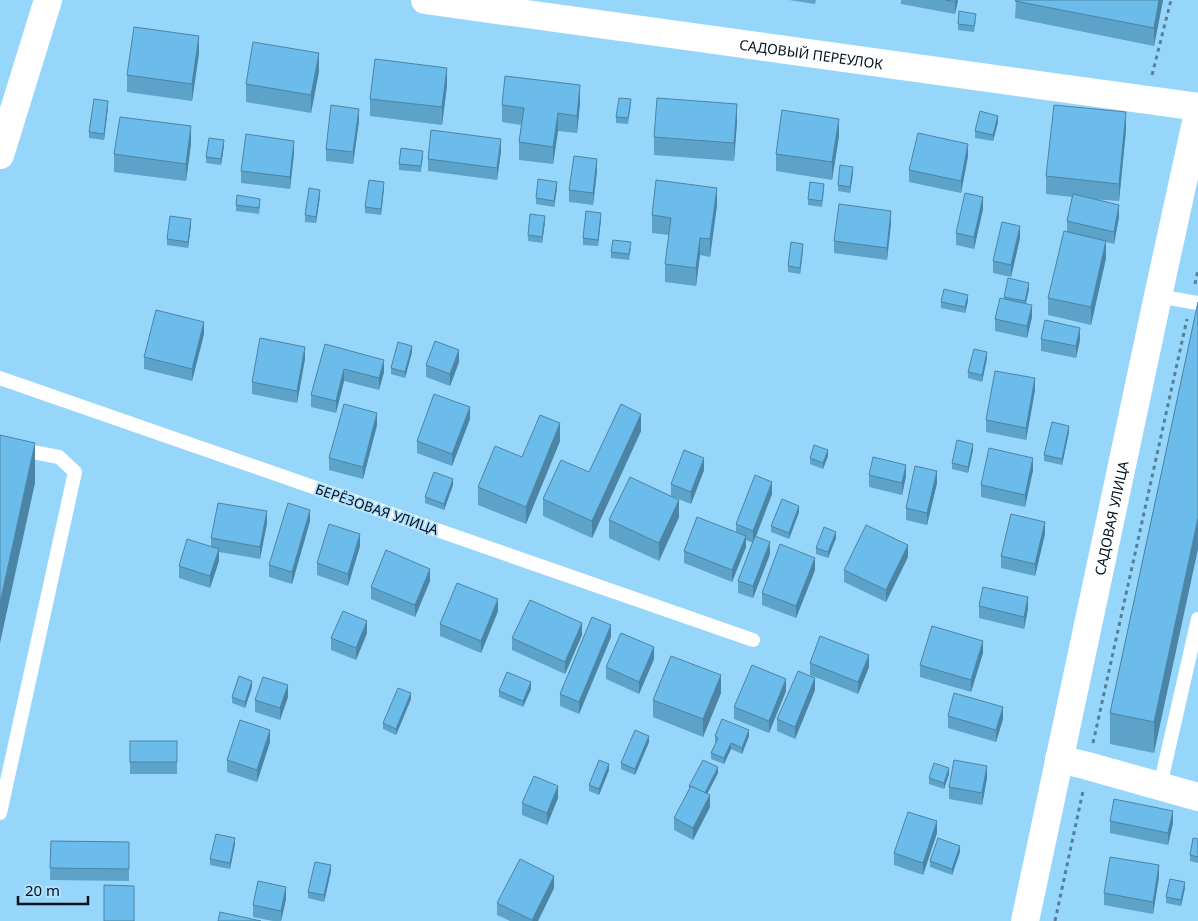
<svg xmlns="http://www.w3.org/2000/svg" width="1198" height="921" font-family="'Noto Sans',sans-serif">
  <style>
    .lines { fill: none; stroke-linecap: round; stroke-linejoin: round }
    .path { stroke: #55809a; stroke-width: 3; stroke-dasharray: 4 4; stroke-linecap: butt }
    .lane { stroke: #fff; stroke-width: 14 }
    .street { stroke: #fff; stroke-width: 28 }
    .secondary { stroke: #fff; stroke-width: 28 }
    .wall { fill: #5ca2c9 }
    .shaded-wall { fill: #4b84a4 }
    .building { fill: #6bbcea; stroke: #4b84a4 }
    .labels { text-anchor: middle; dominant-baseline: central; stroke-width: 4; stroke-linejoin: round; paint-order: stroke }
    .street-label { font-size: 14px; fill: #00111d; stroke: #b3e1fd }
  </style>
  <rect width="100%" height="100%" fill="#97d6fb"/>
  <g class="lines">
    <g class="path">
      <polyline points="1152,75 1171,0"/>
      <polyline points="1195,284 1198,270"/>
      <polyline points="1093,743 1187,319"/>
      <polyline points="1055,921 1083,791"/>
    </g>
    <g class="lane">
      <polyline points="1158,296 1198,303"/>
      <polyline points="0,378 753,640"/>
      <polyline points="0,446 59,457 75,472 0,813"/>
      <polyline points="1160,786 1198,619"/>
    </g>
    <g class="street">
      <path id="s1" d="M425 0 1198 107"/>
      <polyline points="0,155 48,0"/>
      <polyline points="1059,759 1088,766 1198,797"/>
    </g>
    <path class="secondary" id="s2" d="M1025 921 1158 296 1198 113"/>
  </g>
  <g class="wall">
    <polygon points="789,0 816,0 815,4"/>
    <polygon points="901,0 958,0 955,14 901,4"/>
    <polygon points="1016,0 1163,0 1154,46 1015,18"/>
    <polygon points="976,20 974,32 958,30 958,24"/>
    <polygon points="199,53 192,101 127,92 127,75"/>
    <polygon points="319,71 311,113 246,102 246,84"/>
    <polygon points="447,85 442,125 370,116 370,99"/>
    <polygon points="580,103 577,133 558,131 553,164 519,160 519,142 521,125 502,122 502,105"/>
    <polygon points="631,105 628,124 616,123 616,117"/>
    <polygon points="108,107 104,140 89,138 89,132"/>
    <polygon points="359,121 353,164 326,161 326,149"/>
    <polygon points="737,122 734,161 654,155 654,137"/>
    <polygon points="998,122 993,141 975,138 975,131"/>
    <polygon points="1126,130 1119,201 1090,199 1119,217 1114,244 1106,242 1106,258 1091,325 1048,315 1048,298 1067,232 1067,221 1072,197 1046,194 1046,176"/>
    <polygon points="839,136 832,180 776,171 776,154"/>
    <polygon points="191,144 186,181 114,172 114,154"/>
    <polygon points="224,146 221,165 206,163 206,157"/>
    <polygon points="501,151 497,180 428,171 428,159"/>
    <polygon points="294,153 290,189 241,183 241,171"/>
    <polygon points="968,156 961,193 909,182 909,170"/>
    <polygon points="423,157 421,172 399,170 399,164"/>
    <polygon points="597,171 593,205 569,202 569,190"/>
    <polygon points="853,173 850,193 838,191 838,185"/>
    <polygon points="384,188 381,215 365,213 365,207"/>
    <polygon points="557,188 554,207 536,204 536,198"/>
    <polygon points="824,190 822,207 808,205 808,199"/>
    <polygon points="320,196 316,223 305,222 305,215"/>
    <polygon points="236,205 260,205 259,214 236,211"/>
    <polygon points="717,205 710,257 700,255 696,286 665,282 665,264 669,235 652,233 652,215"/>
    <polygon points="983,209 974,249 956,245 956,233"/>
    <polygon points="601,219 598,246 583,245 583,238"/>
    <polygon points="545,222 542,243 528,241 528,235"/>
    <polygon points="891,223 887,260 834,253 834,241"/>
    <polygon points="191,225 188,248 167,245 167,239"/>
    <polygon points="1020,238 1011,277 993,273 993,261"/>
    <polygon points="631,248 629,260 611,258 611,252"/>
    <polygon points="803,250 800,274 788,272 788,266"/>
    <polygon points="1029,289 1026,303 1032,317 1027,338 995,331 995,319 1004,299 1004,297"/>
    <polygon points="968,301 965,313 941,308 941,302"/>
    <polygon points="1198,302 1154,753 1110,744 1110,713"/>
    <polygon points="204,334 192,381 144,369 144,357"/>
    <polygon points="1041,339 1080,340 1076,358 1041,351"/>
    <polygon points="325,344 384,372 379,390 344,381 336,413 311,407 311,395"/>
    <polygon points="412,352 405,378 391,374 391,368"/>
    <polygon points="987,358 982,382 968,378 968,372"/>
    <polygon points="305,359 297,403 252,394 252,382"/>
    <polygon points="459,362 450,386 426,377 426,365"/>
    <polygon points="1035,390 1026,440 986,432 986,420"/>
    <polygon points="470,419 452,466 417,453 417,441"/>
    <polygon points="377,425 363,479 329,470 329,458"/>
    <polygon points="641,431 592,538 543,516 543,499 589,472"/>
    <polygon points="1069,432 1062,465 1044,461 1044,455"/>
    <polygon points="560,441 526,524 478,505 478,487 522,457"/>
    <polygon points="973,450 968,473 952,469 952,463"/>
    <polygon points="828,456 823,469 810,464 810,458"/>
    <polygon points="704,470 691,504 671,496 671,484"/>
    <polygon points="1033,470 1025,507 981,497 981,485"/>
    <polygon points="869,475 906,476 902,495 869,487"/>
    <polygon points="937,483 927,525 906,520 906,508"/>
    <polygon points="453,485 444,510 425,503 425,497"/>
    <polygon points="772,494 756,537 770,554 753,598 738,593 738,581 753,543 746,540 746,547 732,582 684,563 684,551 736,532 736,524"/>
    <polygon points="799,512 789,539 771,532 771,526"/>
    <polygon points="679,517 659,561 609,538 609,520"/>
    <polygon points="310,521 292,584 269,577 269,565"/>
    <polygon points="267,523 260,559 219,552 219,561 210,588 179,578 179,566 211,547 211,538"/>
    <polygon points="1045,534 1035,576 1001,568 1001,556"/>
    <polygon points="836,538 828,558 816,554 816,548"/>
    <polygon points="360,546 348,586 317,575 317,563"/>
    <polygon points="908,557 886,602 844,582 844,570"/>
    <polygon points="815,570 796,618 762,605 762,593"/>
    <polygon points="430,581 415,617 371,599 371,587"/>
    <polygon points="979,606 1028,609 1024,629 979,618"/>
    <polygon points="498,611 481,653 440,636 440,624"/>
    <polygon points="367,633 356,660 331,650 331,638"/>
    <polygon points="582,635 565,674 512,650 512,638"/>
    <polygon points="611,637 579,714 560,706 560,694"/>
    <polygon points="983,653 971,692 920,677 920,665"/>
    <polygon points="654,659 639,694 606,679 606,667"/>
    <polygon points="810,663 869,667 858,694 810,675"/>
    <polygon points="252,687 245,708 232,703 232,697"/>
    <polygon points="531,689 523,707 499,697 499,691"/>
    <polygon points="815,690 795,739 777,731 777,719"/>
    <polygon points="786,691 769,733 734,719 734,707"/>
    <polygon points="721,693 703,737 653,717 653,700"/>
    <polygon points="288,697 280,720 255,712 255,700"/>
    <polygon points="411,699 396,735 383,729 383,723"/>
    <polygon points="948,716 1003,719 996,742 948,728"/>
    <polygon points="715,736 749,736 742,754 731,749 724,764 711,759 711,753 716,743 715,742"/>
    <rect x="130" y="741" width="47" height="33"/>
    <polygon points="270,742 257,782 227,772 227,760"/>
    <polygon points="649,742 635,775 621,769 621,763"/>
    <polygon points="609,770 599,795 589,791 589,785"/>
    <polygon points="718,773 707,794 710,807 693,840 674,830 674,818 689,789 689,786"/>
    <polygon points="949,774 944,789 929,784 929,778"/>
    <polygon points="987,778 982,805 949,799 949,787"/>
    <polygon points="558,798 547,825 522,815 522,803"/>
    <polygon points="1110,821 1173,823 1168,845 1110,833"/>
    <polygon points="937,833 923,875 894,865 894,853"/>
    <polygon points="1198,839 1198,863 1190,861 1190,855"/>
    <polygon points="51,841 129,842 129,881 50,880"/>
    <polygon points="235,844 230,869 210,865 210,859"/>
    <polygon points="960,852 952,875 930,867 930,861"/>
    <polygon points="331,871 324,902 308,898 308,892"/>
    <polygon points="1159,877 1153,914 1104,905 1104,893"/>
    <polygon points="554,888 538,921 510,921 497,915 497,903"/>
    <polygon points="1185,888 1181,906 1166,903 1166,897"/>
    <polygon points="286,899 281,921 273,921 253,917 253,905"/>
  </g>
  <g class="shaded-wall">
    <polygon points="956,0 958,0 955,14 955,2"/>
    <polygon points="1159,0 1163,0 1154,46 1154,28"/>
    <polygon points="199,36 199,53 192,101 192,84"/>
    <polygon points="319,53 319,71 311,113 311,95"/>
    <polygon points="447,68 447,85 442,125 442,107"/>
    <polygon points="580,85 580,103 577,133 577,116"/>
    <polygon points="108,101 108,107 104,140 104,134"/>
    <polygon points="737,104 737,122 734,161 734,143"/>
    <polygon points="359,109 359,121 353,164 353,152"/>
    <polygon points="1126,112 1126,130 1119,201 1119,184"/>
    <polygon points="558,113 558,131 553,164 553,147"/>
    <polygon points="998,116 998,122 993,141 993,135"/>
    <polygon points="839,119 839,136 832,180 832,162"/>
    <polygon points="191,126 191,144 186,181 186,164"/>
    <polygon points="501,139 501,151 497,180 497,168"/>
    <polygon points="224,140 224,146 221,165 221,159"/>
    <polygon points="294,141 294,153 290,189 290,177"/>
    <polygon points="968,144 968,156 961,193 961,181"/>
    <polygon points="597,159 597,171 593,205 593,193"/>
    <polygon points="853,167 853,173 850,193 850,187"/>
    <polygon points="384,182 384,188 381,215 381,209"/>
    <polygon points="557,182 557,188 554,207 554,201"/>
    <polygon points="717,188 717,205 710,257 710,239"/>
    <polygon points="320,190 320,196 316,223 316,217"/>
    <polygon points="983,197 983,209 974,249 974,237"/>
    <polygon points="1119,205 1119,217 1114,244 1114,232"/>
    <polygon points="891,211 891,223 887,260 887,248"/>
    <polygon points="601,213 601,219 598,246 598,240"/>
    <polygon points="545,216 545,222 542,243 542,237"/>
    <polygon points="191,219 191,225 188,248 188,242"/>
    <polygon points="1020,226 1020,238 1011,277 1011,265"/>
    <polygon points="700,238 700,255 696,286 696,268"/>
    <polygon points="1106,241 1106,258 1091,325 1091,307"/>
    <polygon points="803,244 803,250 800,274 800,268"/>
    <polygon points="1029,283 1029,289 1025,307 1025,301"/>
    <polygon points="968,295 968,301 965,313 965,307"/>
    <polygon points="1032,305 1032,317 1027,338 1027,326"/>
    <polygon points="204,322 204,334 192,381 192,369"/>
    <polygon points="1080,328 1080,340 1076,358 1076,346"/>
    <polygon points="412,346 412,352 405,378 405,372"/>
    <polygon points="305,347 305,359 297,403 297,391"/>
    <polygon points="459,350 459,362 450,386 450,374"/>
    <polygon points="987,352 987,358 982,382 982,375"/>
    <polygon points="384,360 384,372 379,390 379,378"/>
    <polygon points="344,369 344,381 336,413 336,401"/>
    <polygon points="1035,378 1035,390 1026,440 1026,428"/>
    <polygon points="470,407 470,419 452,466 452,454"/>
    <polygon points="377,413 377,425 363,479 363,467"/>
    <polygon points="641,414 641,431 592,538 592,521"/>
    <polygon points="560,423 560,441 526,524 526,507"/>
    <polygon points="1069,426 1069,432 1062,465 1062,459"/>
    <polygon points="35,443 35,483 0,643 0,603"/>
    <polygon points="973,444 973,450 968,473 968,467"/>
    <polygon points="828,450 828,456 823,469 823,463"/>
    <polygon points="704,458 704,470 691,504 691,492"/>
    <polygon points="1033,458 1033,470 1025,507 1025,495"/>
    <polygon points="906,465 906,476 902,495 902,483"/>
    <polygon points="937,471 937,483 927,525 927,513"/>
    <polygon points="453,479 453,485 444,510 444,504"/>
    <polygon points="772,482 772,494 753,543 753,531"/>
    <polygon points="679,500 679,517 659,561 659,543"/>
    <polygon points="799,506 799,512 789,539 789,533"/>
    <polygon points="310,510 310,521 292,584 292,572"/>
    <polygon points="267,511 267,523 260,559 260,547"/>
    <polygon points="1198,518 1198,549 1154,753 1154,722"/>
    <polygon points="1045,522 1045,534 1035,576 1035,564"/>
    <polygon points="836,532 836,538 828,558 828,552"/>
    <polygon points="360,534 360,546 348,586 348,574"/>
    <polygon points="746,536 746,547 732,582 732,570"/>
    <polygon points="770,542 770,554 753,598 753,586"/>
    <polygon points="908,545 908,557 886,602 886,590"/>
    <polygon points="219,549 219,561 210,588 210,576"/>
    <polygon points="815,558 815,570 796,618 796,606"/>
    <polygon points="430,569 430,581 415,617 415,605"/>
    <polygon points="1028,597 1028,609 1024,629 1024,617"/>
    <polygon points="498,599 498,611 481,653 481,641"/>
    <polygon points="367,621 367,633 356,660 356,648"/>
    <polygon points="582,623 582,635 565,674 565,662"/>
    <polygon points="611,625 611,637 579,714 579,702"/>
    <polygon points="983,641 983,653 971,692 971,680"/>
    <polygon points="654,647 654,659 639,694 639,682"/>
    <polygon points="869,655 869,667 858,694 858,682"/>
    <polygon points="721,675 721,693 703,737 703,719"/>
    <polygon points="815,678 815,690 795,739 795,727"/>
    <polygon points="786,679 786,691 769,733 769,721"/>
    <polygon points="252,681 252,687 245,708 245,702"/>
    <polygon points="531,682 531,689 523,707 523,701"/>
    <polygon points="288,685 288,697 280,720 280,708"/>
    <polygon points="411,693 411,699 396,735 396,729"/>
    <polygon points="1003,707 1003,719 996,742 996,730"/>
    <polygon points="270,730 270,742 257,782 257,770"/>
    <polygon points="749,730 749,736 742,754 742,748"/>
    <polygon points="649,736 649,742 635,775 635,769"/>
    <polygon points="731,743 731,749 724,764 724,758"/>
    <polygon points="609,764 609,770 599,795 599,789"/>
    <polygon points="987,766 987,778 982,805 982,793"/>
    <polygon points="718,767 718,773 704,800 704,794"/>
    <polygon points="949,768 949,774 944,789 944,783"/>
    <polygon points="558,786 558,798 547,825 547,813"/>
    <polygon points="710,795 710,807 693,840 693,828"/>
    <polygon points="1173,811 1173,823 1168,845 1168,833"/>
    <polygon points="937,821 937,833 923,875 923,863"/>
    <polygon points="235,838 235,844 230,869 230,863"/>
    <polygon points="960,846 960,852 952,875 952,869"/>
    <polygon points="331,865 331,871 324,902 324,895"/>
    <polygon points="1159,865 1159,877 1153,914 1153,902"/>
    <polygon points="554,876 554,888 538,921 532,921"/>
    <polygon points="1185,882 1185,888 1181,906 1181,900"/>
    <polygon points="286,887 286,899 281,921 281,911"/>
  </g>
  <g class="building">
    <polygon points="945,0 956,0 955,2"/>
    <polygon points="1016,0 1159,0 1154,28 1015,1"/>
    <polygon points="959,11 976,14 974,26 958,24"/>
    <polygon points="134,27 199,36 192,84 127,75"/>
    <polygon points="253,42 319,53 311,95 246,84"/>
    <polygon points="375,59 447,68 442,107 370,99"/>
    <polygon points="505,76 580,85 577,116 558,113 553,147 519,142 524,108 502,105"/>
    <polygon points="619,98 631,99 628,118 616,117"/>
    <polygon points="657,98 737,104 734,143 654,137"/>
    <polygon points="94,99 108,101 104,134 89,132"/>
    <polygon points="331,105 359,109 353,152 326,149"/>
    <polygon points="1054,105 1126,112 1119,184 1046,176"/>
    <polygon points="782,110 839,119 832,162 776,154"/>
    <polygon points="980,111 998,116 993,135 975,131"/>
    <polygon points="120,117 191,126 186,164 114,154"/>
    <polygon points="431,130 501,139 497,168 428,159"/>
    <polygon points="918,133 968,144 961,181 909,170"/>
    <polygon points="246,134 294,141 290,177 241,171"/>
    <polygon points="209,138 224,140 221,159 206,157"/>
    <polygon points="401,148 423,151 421,166 399,164"/>
    <polygon points="574,156 597,159 593,193 569,190"/>
    <polygon points="840,165 853,167 850,187 838,185"/>
    <polygon points="538,179 557,182 554,201 536,198"/>
    <polygon points="369,180 384,182 381,209 365,207"/>
    <polygon points="656,180 717,188 710,239 700,238 696,268 665,264 671,218 652,215"/>
    <polygon points="810,182 824,184 822,201 808,199"/>
    <polygon points="309,188 320,190 316,217 305,215"/>
    <polygon points="965,193 983,197 974,237 956,233"/>
    <polygon points="1073,194 1119,205 1114,232 1067,221"/>
    <polygon points="237,195 260,199 259,208 236,205"/>
    <polygon points="839,204 891,211 887,248 834,241"/>
    <polygon points="586,211 601,213 598,240 583,238"/>
    <polygon points="530,214 545,216 542,237 528,235"/>
    <polygon points="170,216 191,219 188,242 167,239"/>
    <polygon points="1002,222 1020,226 1011,265 993,261"/>
    <polygon points="1064,231 1106,241 1091,307 1048,298"/>
    <polygon points="613,240 631,242 629,254 611,252"/>
    <polygon points="791,242 803,244 800,268 788,266"/>
    <polygon points="1008,278 1029,283 1025,301 1004,297"/>
    <polygon points="944,289 968,295 965,307 941,302"/>
    <polygon points="1000,298 1032,305 1027,326 995,319"/>
    <polygon points="1198,302 1198,518 1154,722 1110,713"/>
    <polygon points="156,310 204,322 192,369 144,357"/>
    <polygon points="1045,320 1080,328 1076,346 1041,339"/>
    <polygon points="260,338 305,347 297,391 252,382"/>
    <polygon points="435,341 459,350 450,374 426,365"/>
    <polygon points="398,342 412,346 405,372 391,368"/>
    <polygon points="325,344 384,360 379,378 344,369 336,401 311,395"/>
    <polygon points="974,349 987,352 982,375 968,372"/>
    <polygon points="995,371 1035,378 1026,428 986,420"/>
    <polygon points="434,394 470,407 452,454 417,441"/>
    <polygon points="344,404 377,413 363,467 329,458"/>
    <polygon points="621,404 641,414 592,521 543,499 561,460 589,472"/>
    <polygon points="540,415 560,423 526,507 478,487 495,446 522,457"/>
    <polygon points="1052,422 1069,426 1062,459 1044,455"/>
    <polygon points="0,435 35,443 0,603"/>
    <polygon points="957,440 973,444 968,467 952,463"/>
    <polygon points="814,445 828,450 823,463 810,458"/>
    <polygon points="989,448 1033,458 1025,495 981,485"/>
    <polygon points="684,450 704,458 691,492 671,484"/>
    <polygon points="873,457 906,465 902,483 869,475"/>
    <polygon points="915,466 937,471 927,513 906,508"/>
    <polygon points="434,472 453,479 444,504 425,497"/>
    <polygon points="755,475 772,482 753,531 736,524"/>
    <polygon points="630,477 679,500 659,543 609,520"/>
    <polygon points="782,499 799,506 789,533 771,526"/>
    <polygon points="218,503 267,511 260,547 211,538"/>
    <polygon points="288,503 310,510 292,572 269,565"/>
    <polygon points="1011,514 1045,522 1035,564 1001,556"/>
    <polygon points="697,517 746,536 732,570 684,551"/>
    <polygon points="329,524 360,534 348,574 317,563"/>
    <polygon points="866,525 908,545 886,590 844,570"/>
    <polygon points="824,527 836,532 828,552 816,548"/>
    <polygon points="755,536 770,542 753,586 738,581"/>
    <polygon points="187,539 219,549 210,576 179,566"/>
    <polygon points="780,544 815,558 796,606 762,593"/>
    <polygon points="386,550 430,569 415,605 371,587"/>
    <polygon points="457,583 498,599 481,641 440,624"/>
    <polygon points="983,587 1028,597 1024,617 979,606"/>
    <polygon points="530,600 582,623 565,662 512,638"/>
    <polygon points="343,611 367,621 356,648 331,638"/>
    <polygon points="592,617 611,625 579,702 560,694"/>
    <polygon points="932,626 983,641 971,680 920,665"/>
    <polygon points="621,633 654,647 639,682 606,667"/>
    <polygon points="820,636 869,655 858,682 810,663"/>
    <polygon points="671,656 721,675 703,719 653,700"/>
    <polygon points="752,665 786,679 769,721 734,707"/>
    <polygon points="798,671 815,678 795,727 777,719"/>
    <polygon points="507,672 531,682 523,701 499,691"/>
    <polygon points="239,676 252,681 245,702 232,697"/>
    <polygon points="263,677 288,685 280,708 255,700"/>
    <polygon points="398,688 411,693 396,729 383,723"/>
    <polygon points="954,693 1003,707 996,730 948,716"/>
    <polygon points="722,719 749,730 742,748 731,743 724,758 711,753 718,738 715,736"/>
    <polygon points="240,720 270,730 257,770 227,760"/>
    <polygon points="635,730 649,736 635,769 621,763"/>
    <rect x="130" y="741" width="47" height="21"/>
    <polygon points="599,760 609,764 599,789 589,785"/>
    <polygon points="703,760 718,767 705,793 691,786 690,787 689,786"/>
    <polygon points="954,760 987,766 982,793 949,787"/>
    <polygon points="934,763 949,768 944,783 929,778"/>
    <polygon points="534,776 558,786 547,813 522,803"/>
    <polygon points="691,786 710,795 693,828 674,818"/>
    <polygon points="1114,799 1173,811 1168,833 1110,821"/>
    <polygon points="908,812 937,821 923,863 894,853"/>
    <polygon points="216,834 235,838 230,863 210,859"/>
    <polygon points="938,838 960,846 952,869 930,861"/>
    <polygon points="1193,838 1198,839 1198,857 1190,855"/>
    <polygon points="51,841 129,842 129,869 50,868"/>
    <polygon points="1110,857 1159,865 1153,902 1104,893"/>
    <polygon points="520,859 554,876 532,920 497,903"/>
    <polygon points="315,862 331,865 324,895 308,892"/>
    <polygon points="1170,879 1185,882 1181,900 1166,897"/>
    <polygon points="258,881 286,887 281,911 253,905"/>
    <polygon points="104,885 134,886 134,921 104,921"/>
    <polygon points="220,912 261,921 218,921"/>
  </g>
  <g class="labels">
    <g class="street-label">
      <text stroke="none"><textPath href="#s1" startOffset="390">САДОВЫЙ ПЕРЕУЛОК</textPath></text>
      <text transform="translate(377 509) rotate(19)">БЕРЁЗОВАЯ УЛИЦА</text>
      <text stroke="none"><textPath href="#s2" startOffset="412">САДОВАЯ УЛИЦА</textPath></text>
    </g>
  </g>
  <path d="M18 896v8h70v-8" fill="none" stroke="#00111d" stroke-width="2.5"/>
  <text x="25" y="896" font-size="15" fill="#00111d" stroke="#b3e1fd" stroke-width="4" paint-order="stroke">20 m</text>
</svg>
